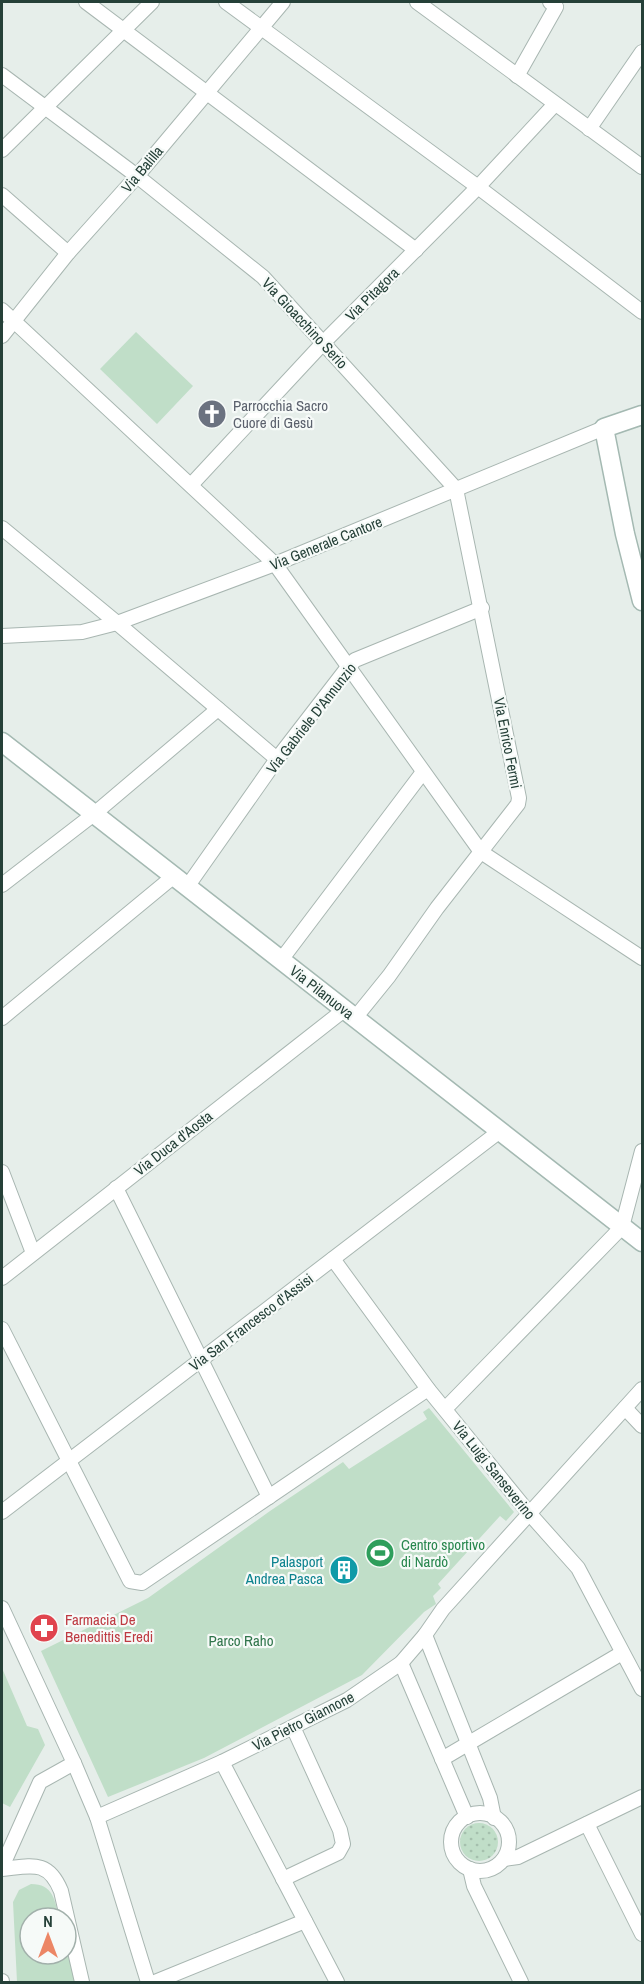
<svg xmlns="http://www.w3.org/2000/svg" width="644" height="1984" font-family="'Archivo Narrow',sans-serif">
  <style>
    .grass { fill: url(#grass-dots) }
    .park { fill: #c0dec8 }
    .lines { fill: none; stroke-linecap: round; stroke-linejoin: round }
    .street-casing { stroke: #a8b6b1; stroke-width: 16 }
    .secondary-casing { stroke: #a4b9b2; stroke-width: 21 }
    .street { stroke: #fff; stroke-width: 14 }
    .secondary { stroke: #fff; stroke-width: 18 }
    .labels { text-anchor: middle; dominant-baseline: central; stroke-width: 4.5; stroke-linejoin: round; paint-order: stroke }
    .street-label { font-size: 15px; fill: #254038; stroke: #f6faf8 }
    .worship-label { font-size: 15px; fill: #5b616d; stroke: #f6faf8; text-anchor: start }
    .leisure-label { font-size: 15px; fill: #27864d; stroke: #f6faf8; text-anchor: start }
    .culture-label { font-size: 15px; fill: #0d838f; stroke: #f6faf8; text-anchor: end }
    .health-label { font-size: 15px; fill: #be3a42; stroke: #f6faf8; text-anchor: start }
    .park-label { font-size: 15px; fill: #30754b; stroke: #f6faf8 }
  </style>
  <defs>
    <pattern id="grass-dots" width="8" height="8" patternUnits="userSpaceOnUse" patternTransform="scale(1.5)"><rect width="8" height="8" fill="#c0dec8"/><path d="M2 2h.1M6 6h.1" fill="none" stroke="#a5c0ad" stroke-width="1.8" stroke-linecap="round"/></pattern>
  </defs>
  <rect width="100%" height="100%" fill="#e6eeea"/>
  <circle class="grass" cx="479" cy="1842" r="19"/>
  <g class="park">
    <polygon points="136,332 193,386 157,424 100,369"/>
    <polygon points="429,1408 514,1512 506,1521 500,1516 438,1584 441,1588 433,1596 436,1604 424,1612 362,1675 204,1758 108,1797 41,1651 148,1598 270,1511 343,1462 349,1469 427,1419 423,1412"/>
    <polygon points="2,1668 27,1726 38,1729 45,1745 10,1807 2,1803"/>
    <path d="M31 1884C53 1884 55 1900 59 1918H30V1954H66V1945L75 1982H17L13 1902 19 1890Z"/>
  </g>
  <g class="lines">
    <g class="street-casing">
      <g id="street">
        <polyline points="86,2 416,250"/>
        <polyline points="226,2 478,187 642,312"/>
        <polyline points="417,2 642,167"/>
        <polyline points="2,75 137,176 263,277 456,489 519,798 518,804 437,908 389,976 355,1018"/>
        <polyline points="517,76 556,7 550,2"/>
        <polyline points="589,129 642,52"/>
        <polyline points="2,150 152,2"/>
        <polyline points="2,195 68,253"/>
        <polyline points="2,310 275,564 481,852 642,958"/>
        <polyline points="2,336 68,253 137,176 283,2"/>
        <polyline points="191,485 324,342 478,187 555,104"/>
        <polyline points="2,528 117,623 277,759"/>
        <polyline points="2,636 82,632 117,623 275,564 604,428"/>
        <polyline points="2,885 94,814 218,709"/>
        <polyline points="187,887 277,759 348,667 355,660 482,608"/>
        <polyline points="281,960 423,772"/>
        <polyline points="2,1018 174,876"/>
        <polyline points="2,1172 33,1253"/>
        <polyline points="116,1188 269,1497"/>
        <polyline points="333,1259 428,1389 529,1513 578,1568 642,1689"/>
        <polyline points="2,1278 344,1010"/>
        <polyline points="2,1329 130,1581 142,1583 428,1389"/>
        <polyline points="625,1408 642,1426"/>
        <polyline points="445,1409 622,1227 642,1151"/>
        <polyline points="2,1512 500,1131"/>
        <polyline points="2,1608 74,1763 97,1817 148,1982"/>
        <polyline points="425,1635 490,1798 494,1818"/>
        <polyline points="401,1663 467,1817"/>
        <polyline points="442,1759 622,1653"/>
        <polyline points="222,1762 337,1982"/>
        <circle cx="480" cy="1842" r="29"/>
        <polyline points="97,1817 222,1762 347,1700 401,1663 425,1635 443,1609 642,1389"/>
        <polyline points="587,1824 642,1934"/>
        <polyline points="504,1859 518,1857 642,1797"/>
        <polyline points="2,1867 40,1782 74,1763"/>
        <path d="M2 1869C31 1866 48 1859 61 1891L82 1982"/>
        <polyline points="470,1869 474,1886 521,1982"/>
        <polyline points="283,1879 338,1853 343,1844 340,1830 293,1727"/>
        <polyline points="2,1981 2,1982"/>
        <polyline points="155,1982 305,1921"/>
      </g>
    </g>
    <g class="secondary-casing">
      <g id="secondary">
        <polyline points="642,415 604,428 625,534 642,601"/>
        <polyline points="2,742 642,1242"/>
      </g>
    </g>
    <use href="#street" class="street"/>
    <use href="#secondary" class="secondary"/>
  </g>
  <defs>
    <g id="church-disc" transform="scale(1.5)"><circle r="9.5" fill="#6b7280" stroke="#f6faf8"/><path d="M-1.2-6h2.4v3.5h3.3v2.4h-3.3V6h-2.4V-.1h-3.3v-2.4h3.3Z" fill="#fff"/></g>
    <g id="stadium-disc" transform="scale(1.5)"><circle r="9.5" fill="#2e9e5b" stroke="#f6faf8"/><path d="M0-5a6.5 5 0 1 0 0 10a6.5 5 0 1 0 0-10ZM-3.5-1.8h7v3.6h-7Z" fill="#fff"/></g>
    <g id="building-disc" transform="scale(1.5)"><circle r="9.5" fill="#0f9aa8" stroke="#f6faf8"/><path d="M-4-6H4V6H1V3H-1V6H-4ZM-2.5-4.3h1.7v1.8h-1.7ZM.8-4.3h1.7v1.8H.8ZM-2.5-1h1.7V.8h-1.7ZM.8-1h1.7V.8H.8Z" fill="#fff"/></g>
    <g id="pharmacy-disc" transform="scale(1.5)"><circle r="9.5" fill="#e0444e" stroke="#f6faf8"/><path d="M-2-6h4v4h4v4h-4v4h-4v-4h-4v-4h4Z" fill="#fff"/></g>
  </defs>
  <g fill-rule="evenodd">
    <use href="#church-disc" x="212" y="414"/>
    <use href="#stadium-disc" x="380" y="1553"/>
    <use href="#building-disc" x="344" y="1570"/>
    <use href="#pharmacy-disc" x="44" y="1628"/>
  </g>
  <g class="labels">
    <g class="street-label">
      <text transform="translate(142 169) rotate(-50)">Via Balilla</text>
      <text transform="translate(372 294) rotate(-45)">Via Pitagora</text>
      <text transform="translate(305 323) rotate(47)">Via Gioacchino Serio</text>
      <text transform="translate(326 543) rotate(-22)">Via Generale Cantore</text>
      <text transform="translate(311 718) rotate(-52)">Via Gabriele D'Annunzio</text>
      <text transform="translate(508 743) rotate(79)">Via Enrico Fermi</text>
      <text transform="translate(322 992) rotate(38)">Via Pilanuova</text>
      <text transform="translate(173 1143) rotate(-38)">Via Duca d'Aosta</text>
      <text transform="translate(251 1322) rotate(-37)">Via San Francesco d'Assisi</text>
      <text transform="translate(494 1470) rotate(51)">Via Luigi Sanseverino</text>
      <text transform="translate(303 1721) rotate(-27)">Via Pietro Giannone</text>
    </g>
    <g class="worship-label">
      <text x="233" y="405">Parrocchia Sacro<tspan x="233" dy="17">Cuore di Gesù</tspan></text>
    </g>
    <g class="leisure-label">
      <text x="401" y="1544">Centro sportivo<tspan x="401" dy="17">di Nardò</tspan></text>
    </g>
    <g class="culture-label">
      <text x="323" y="1561">Palasport<tspan x="323" dy="17">Andrea Pasca</tspan></text>
    </g>
    <g class="health-label">
      <text x="65" y="1619">Farmacia De<tspan x="65" dy="17">Benedittis Eredi</tspan></text>
    </g>
    <g class="park-label">
      <text x="241" y="1640">Parco Raho</text>
    </g>
  </g>
  <rect width="644" height="1984" fill="none" stroke="#254038" stroke-width="6"/>
  <g transform="translate(48 1936)"><circle r="28" fill="#f6faf8" stroke="#a2b0ab" stroke-width="1.5"/>
  <path d="M0-4.5L10 22L0 15L-10 22Z" fill="#ec8665"/>
  <text y="-9" font-size="16" font-weight="bold" text-anchor="middle" fill="#254038">N</text>
  </g>
</svg>
